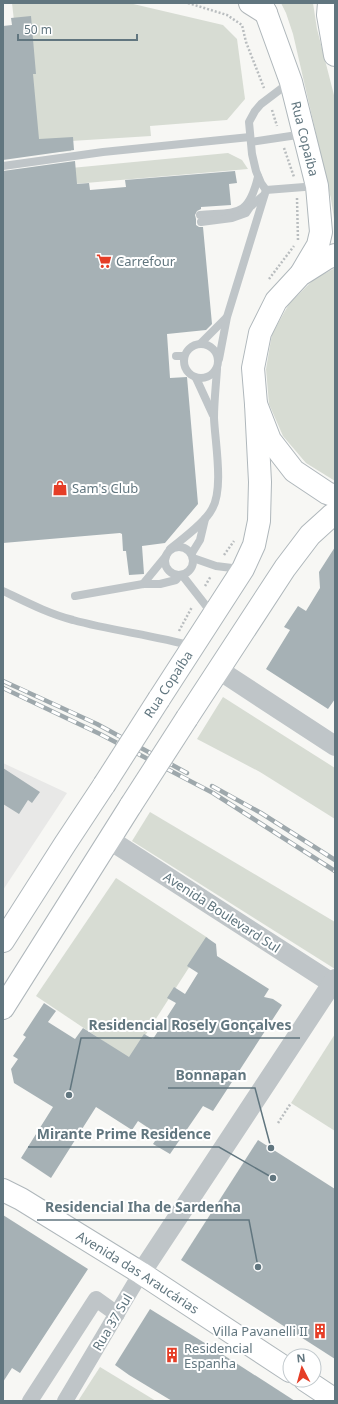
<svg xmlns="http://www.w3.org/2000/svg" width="338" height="1404" font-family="'Noto Sans',sans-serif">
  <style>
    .built { fill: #e8e8e7 }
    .green { fill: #d7dcd3 }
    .building { fill: #a6b1b5 }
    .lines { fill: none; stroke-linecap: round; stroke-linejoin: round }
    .secondary-casing { stroke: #afb7bb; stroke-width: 24 }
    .primary-casing { stroke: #b1b7ba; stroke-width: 24 }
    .path { stroke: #b9bdbf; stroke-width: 2.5; stroke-dasharray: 2 2; stroke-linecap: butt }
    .service { stroke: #bfc5c8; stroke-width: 8 }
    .minor { stroke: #bfc5c8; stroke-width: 16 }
    .tertiary { stroke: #bfc5c8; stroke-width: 20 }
    .secondary { stroke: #fff; stroke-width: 22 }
    .primary { stroke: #fff; stroke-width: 22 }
    .rail-casing { stroke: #9ea8ac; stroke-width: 4.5 }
    .rail { stroke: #fff; stroke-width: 3; stroke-dasharray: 9; stroke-linecap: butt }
    .secondary-bridge-casing { stroke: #afb7bb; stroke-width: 24; stroke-linecap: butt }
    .secondary-bridge { stroke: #fff; stroke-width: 22 }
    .labels { text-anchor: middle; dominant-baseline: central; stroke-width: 4; stroke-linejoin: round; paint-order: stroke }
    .street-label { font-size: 13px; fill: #61767f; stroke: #fff }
    .poi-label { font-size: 13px; fill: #61767f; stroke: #fff; text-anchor: start }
    .leader { fill: none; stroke: #61767f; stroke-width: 1.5 }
    .callout-dot { fill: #61767f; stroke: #fff; stroke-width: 1.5 }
    .callout-label { font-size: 14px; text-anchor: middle; font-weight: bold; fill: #61767f; stroke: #fff; stroke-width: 4; stroke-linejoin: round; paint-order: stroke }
  </style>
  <rect width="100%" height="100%" fill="#f7f7f4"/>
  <polygon class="built" points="3,763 67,793 3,890"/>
  <g class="green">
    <polygon points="12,3 129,3 223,25 237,39 245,99 227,120 150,126 151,136 71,141 71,151 29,154"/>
    <polygon points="281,3 313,3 317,29 335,99 335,225 331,199 293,34 286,13"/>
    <polygon points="228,153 242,160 248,169 74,184 71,168"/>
    <polygon points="335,268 335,481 306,463 283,436 269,404 266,369 272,334 289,304 314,279"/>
    <polygon points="223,697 335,768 335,819 260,772 197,739"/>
    <polygon points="150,812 335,922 335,969 132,841"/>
    <polygon points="116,878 208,938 130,1059 36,996"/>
    <polygon points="335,1034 335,1131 291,1103"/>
    <polygon points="100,1367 156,1401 78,1401"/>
  </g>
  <g class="building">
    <polygon points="31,16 36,74 33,74 39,139 73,137 74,150 3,160 3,26 12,25 11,18"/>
    <polygon points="75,161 77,184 89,183 90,190 126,187 125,180 235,171 237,183 229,184 231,205 201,207 201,209 197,211 195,215 196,219 196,225 199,227 203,227 212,324 206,330 167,334 170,378 187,377 198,504 165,543 142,546 144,574 129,575 126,551 123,551 122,534 120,533 3,543 3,171"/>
    <polygon points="335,547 335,699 328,709 266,669 290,630 284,627 298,606 306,611 320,588 319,572"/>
    <polygon points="3,768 40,792 32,803 28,800 19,814 3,804"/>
    <polygon points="206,937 216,944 217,956 269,989 264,997 273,999 282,1005 213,1111 203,1106 170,1154 153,1144 159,1135 138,1121 132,1130 96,1107 51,1178 21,1158 53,1107 14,1083 11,1069 18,1059 13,1056 26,1037 23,1035 44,1003 56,1011 48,1022 75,1039 83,1028 129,1057 144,1034 153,1039 176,1003 167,998 174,987 185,994 198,973 187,966"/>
    <polygon points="258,1140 335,1189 335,1359 181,1260"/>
    <polygon points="3,1215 88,1269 20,1373 12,1368 3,1382"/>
    <polygon points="150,1309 208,1345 295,1401 172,1401 129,1375 115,1365"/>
  </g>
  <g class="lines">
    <g class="secondary-casing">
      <g id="secondary">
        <path id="s1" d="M261 3 266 13 291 82 317 186 321 232 318 245 302 272"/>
        <polyline points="329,3 328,15 335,55"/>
        <polyline points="335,255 327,258 300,275 276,301 260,333 253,368 256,404 270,440 294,471 327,493 335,496"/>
        <polyline points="159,699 243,569 254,545 259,521 260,482 256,404"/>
        <polyline points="187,718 285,568 310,535 332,515 335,514"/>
        <polyline points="3,941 65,844 104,785"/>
        <polyline points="3,1008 131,805"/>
        <path id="s2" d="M3 1190 21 1199 141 1273 290 1371"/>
        <polyline points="305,1380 335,1400"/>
      </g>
    </g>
    <g class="primary-casing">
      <polyline id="primary" points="250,3 266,13"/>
    </g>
    <g class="path">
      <polyline points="188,3 227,15 242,25 246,42 264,88"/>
      <polyline points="272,110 277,126"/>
      <polyline points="284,148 294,177"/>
      <polyline points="297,198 298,241"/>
      <polyline points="269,279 294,246"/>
      <polyline points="224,555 234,541"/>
      <polyline points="205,586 211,576"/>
      <polyline points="179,631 192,607"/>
      <polyline points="278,1123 291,1103"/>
    </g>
    <g class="service">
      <polyline points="251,142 304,134"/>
      <polyline points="3,166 103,152 250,137"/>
      <polyline points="266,190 261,183 256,171 252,154 249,122 255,111 261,104 290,82"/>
      <polyline points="266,190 317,186"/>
      <path d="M200 215C237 212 248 218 258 177"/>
      <polyline points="201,222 232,218 246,213 250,207 264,195"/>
      <polyline points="201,343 226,318"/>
      <circle cx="201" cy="361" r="17"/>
      <polyline points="176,356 184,356"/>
      <polyline points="219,359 227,317 266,190"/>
      <polyline points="196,378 213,415"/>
      <circle cx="179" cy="561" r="14"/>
      <path d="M170 549C182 539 205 523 212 509 224 489 215 442 214 418 214 402 216 385 217 369"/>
      <polyline points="192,553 200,540 205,519"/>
      <polyline points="193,558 216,566 240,569"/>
      <polyline points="182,575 207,607 211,615"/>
      <polyline points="143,584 166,556"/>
      <path d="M3 591C26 602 49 614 73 620 113 631 153 635 192 646"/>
      <polyline points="75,596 143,584 160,584 176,580 180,575"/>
    </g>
    <g class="minor">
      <polyline points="30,1401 96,1299 117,1314"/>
      <polyline points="65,1401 141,1273"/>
    </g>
    <g class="tertiary">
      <polyline points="219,670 335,746"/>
      <polyline points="110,840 335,985"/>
      <polyline points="141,1273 335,979"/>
    </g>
    <use href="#secondary" class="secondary"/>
    <use href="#primary" class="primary"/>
    <g class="rail-casing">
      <g id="rail">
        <polyline points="3,681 97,724 187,773"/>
        <polyline points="3,688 100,734 213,793 335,871"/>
        <polyline points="212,786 261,813 335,860"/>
      </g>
    </g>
    <use href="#rail" class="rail"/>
    <g class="secondary-bridge-casing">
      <g id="secondary-bridge">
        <polyline points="104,785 159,699"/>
        <polyline points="131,805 187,718"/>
      </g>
    </g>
    <use href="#secondary-bridge" class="secondary-bridge"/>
  </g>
  <defs>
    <g id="supermarket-bare" transform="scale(1.2)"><path d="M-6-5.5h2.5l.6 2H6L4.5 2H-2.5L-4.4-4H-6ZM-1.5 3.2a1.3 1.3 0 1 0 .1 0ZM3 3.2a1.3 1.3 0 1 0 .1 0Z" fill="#e53d26" stroke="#fff" stroke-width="2.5" paint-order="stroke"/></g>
    <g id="shop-bare" transform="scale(1.2)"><path d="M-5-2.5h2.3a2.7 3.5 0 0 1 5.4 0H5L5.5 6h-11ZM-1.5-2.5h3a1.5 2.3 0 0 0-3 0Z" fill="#e53d26" stroke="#fff" stroke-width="2.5" paint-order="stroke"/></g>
    <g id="building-bare" transform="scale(1.2)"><path d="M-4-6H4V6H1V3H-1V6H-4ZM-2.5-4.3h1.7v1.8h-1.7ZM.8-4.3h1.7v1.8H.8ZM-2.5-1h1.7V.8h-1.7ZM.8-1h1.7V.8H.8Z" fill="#e53d26" stroke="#fff" stroke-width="2.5" paint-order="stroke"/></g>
  </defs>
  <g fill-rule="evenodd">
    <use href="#supermarket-bare" x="104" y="261"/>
    <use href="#shop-bare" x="60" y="488"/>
    <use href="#building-bare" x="320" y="1331"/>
    <use href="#building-bare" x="172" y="1355"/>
  </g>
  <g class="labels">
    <g class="street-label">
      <text stroke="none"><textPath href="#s1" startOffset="143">Rua Copaíba</textPath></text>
      <text transform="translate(168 684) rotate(-57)">Rua Copaíba</text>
      <text transform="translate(222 912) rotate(33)">Avenida Boulevard Sul</text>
      <text stroke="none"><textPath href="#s2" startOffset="158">Avenida das Araucárias</textPath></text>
      <text transform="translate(112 1322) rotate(-59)">Rua 37 Sul</text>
    </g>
    <g class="poi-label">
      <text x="116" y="261">Carrefour</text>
      <text x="72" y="488">Sam's Club</text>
      <text x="308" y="1331" text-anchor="end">Villa Pavanelli II</text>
      <text x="184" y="1348">Residencial<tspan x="184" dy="15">Espanha</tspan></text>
    </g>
  </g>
  <path class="leader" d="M69 1095L81 1038H300M271 1148L255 1088H168M273 1178L219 1147H28M258 1267L249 1220H37"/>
  <g class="callout-dot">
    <circle cx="69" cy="1095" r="4"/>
    <circle cx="271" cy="1148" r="4"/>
    <circle cx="273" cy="1178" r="4"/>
    <circle cx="258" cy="1267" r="4"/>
  </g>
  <g class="callout-label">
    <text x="190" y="1030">Residencial Rosely Gonçalves</text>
    <text x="211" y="1080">Bonnapan</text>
    <text x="124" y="1139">Mirante Prime Residence</text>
    <text x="143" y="1212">Residencial Iha de Sardenha</text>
  </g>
  <rect width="338" height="1404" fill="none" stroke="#61767f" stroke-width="8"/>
  <g transform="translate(302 1368) rotate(354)"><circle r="19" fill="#ffffff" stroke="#c0c8cc"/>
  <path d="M0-3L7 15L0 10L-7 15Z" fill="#e53d26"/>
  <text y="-6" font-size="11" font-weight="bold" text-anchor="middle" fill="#61767f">N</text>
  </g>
  <path d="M18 34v6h119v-6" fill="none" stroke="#61767f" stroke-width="2"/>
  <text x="24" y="34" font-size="12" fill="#61767f" stroke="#ffffff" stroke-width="3" paint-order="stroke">50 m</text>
</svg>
